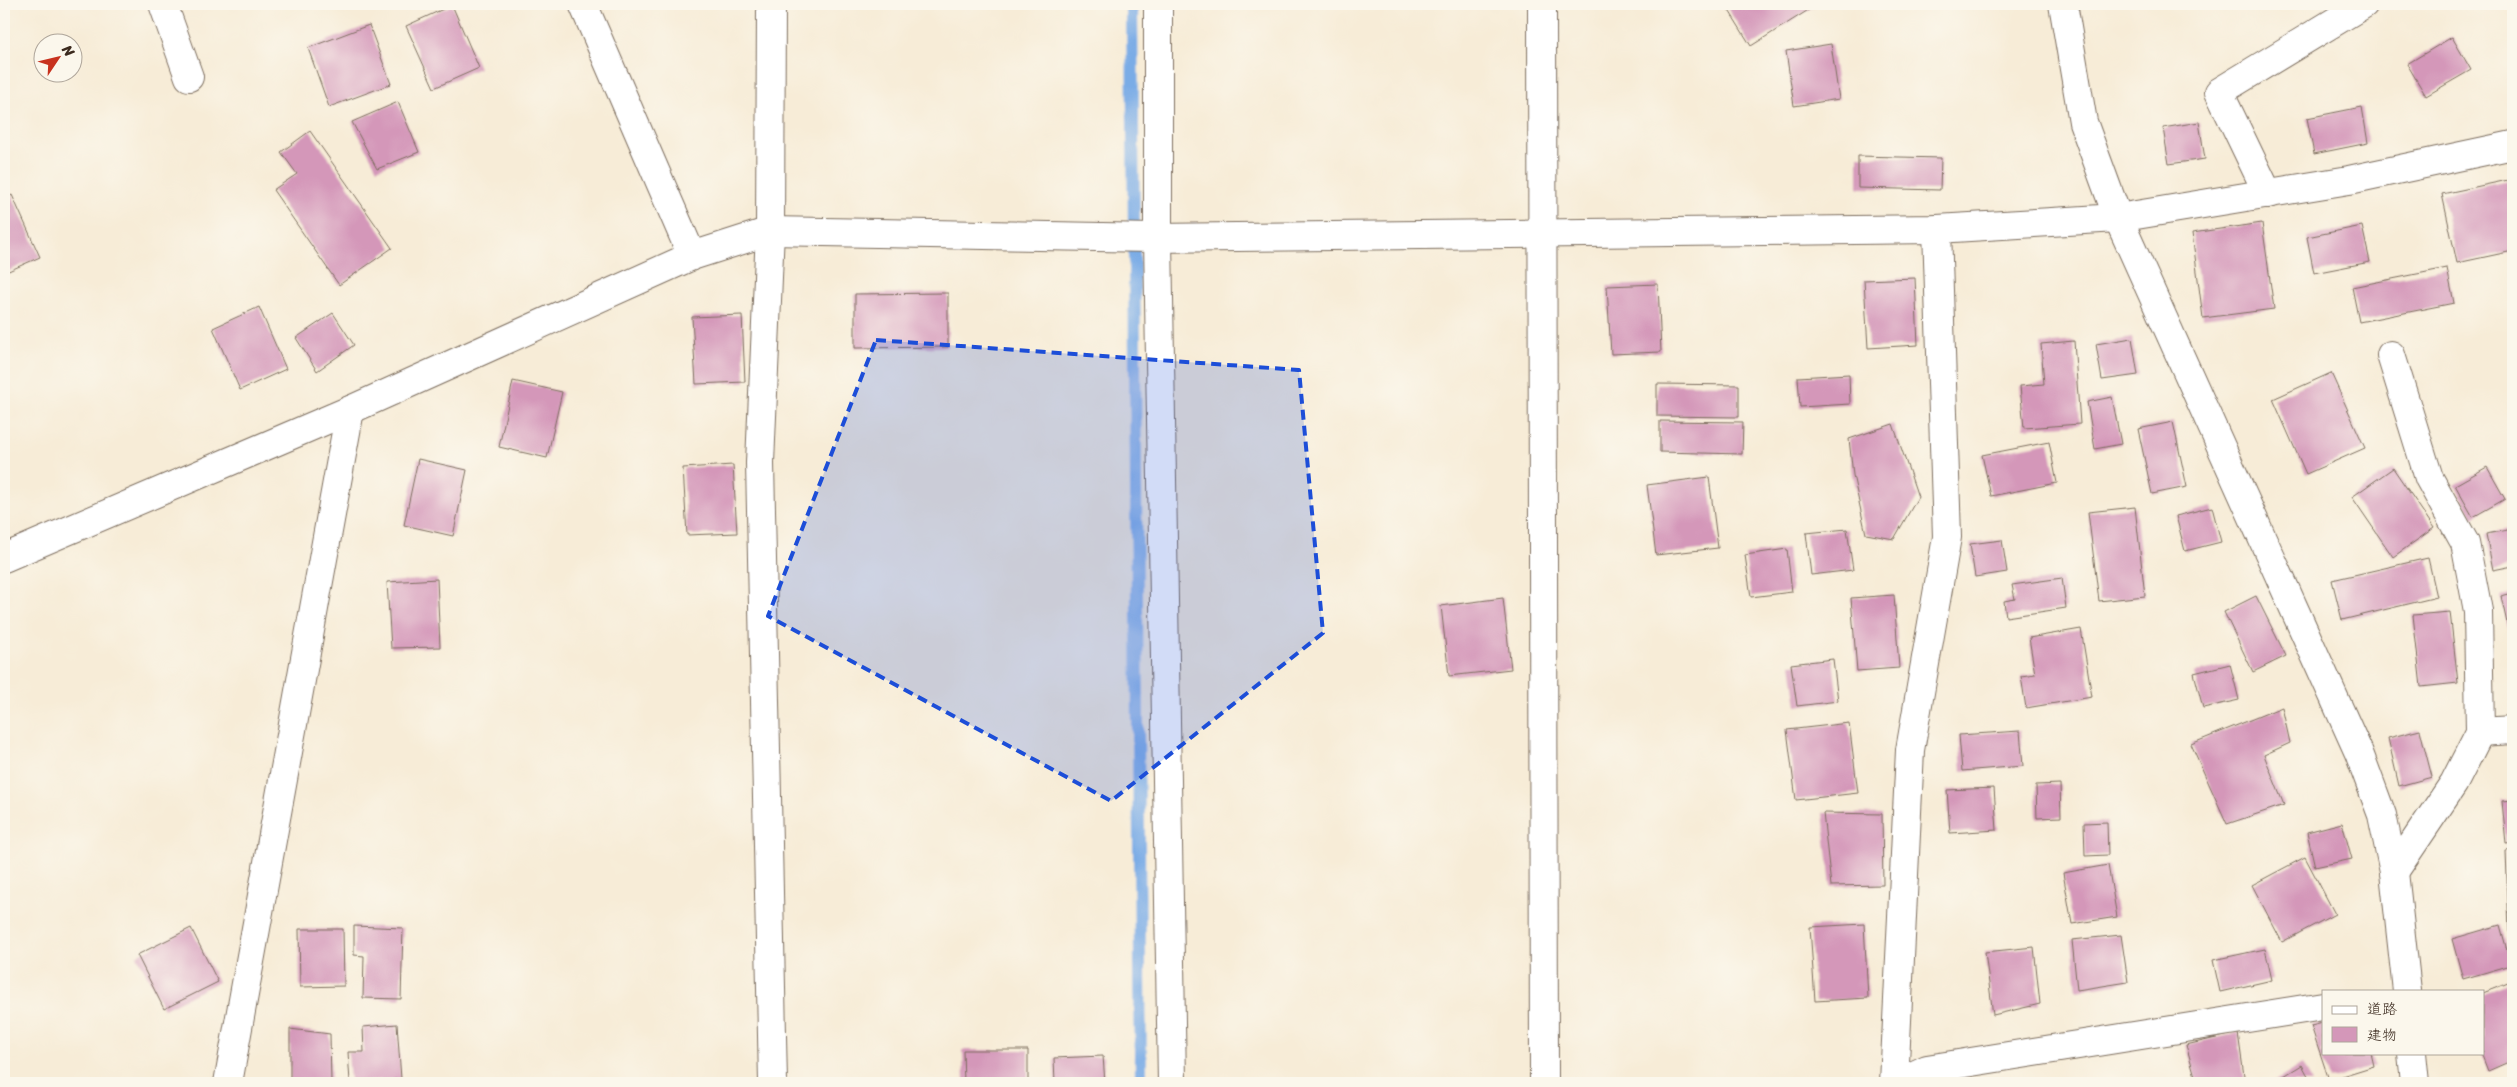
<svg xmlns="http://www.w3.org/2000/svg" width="2517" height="1087" font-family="Sriracha,'Klee One',sans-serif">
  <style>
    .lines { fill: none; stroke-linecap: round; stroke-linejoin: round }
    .stream { stroke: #7aace6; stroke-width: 12 }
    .building { fill: #d497b9 }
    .minor-casing { stroke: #7d6e5f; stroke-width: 30 }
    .minor { stroke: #fff; stroke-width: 28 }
    .marked { fill: #1d4ed8; fill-opacity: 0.2; stroke: #1d4ed8; stroke-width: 4; stroke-dasharray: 10 6; stroke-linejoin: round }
  </style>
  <rect width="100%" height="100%" fill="#fbf7ec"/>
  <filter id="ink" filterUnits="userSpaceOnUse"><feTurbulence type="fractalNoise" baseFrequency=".02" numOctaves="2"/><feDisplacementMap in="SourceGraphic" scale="10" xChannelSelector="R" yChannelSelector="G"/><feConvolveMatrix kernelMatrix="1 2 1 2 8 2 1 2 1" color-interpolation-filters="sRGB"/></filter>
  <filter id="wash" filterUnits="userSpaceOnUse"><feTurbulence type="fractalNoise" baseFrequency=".0096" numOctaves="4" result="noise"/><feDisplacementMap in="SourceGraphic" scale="20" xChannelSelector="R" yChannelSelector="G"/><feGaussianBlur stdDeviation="1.12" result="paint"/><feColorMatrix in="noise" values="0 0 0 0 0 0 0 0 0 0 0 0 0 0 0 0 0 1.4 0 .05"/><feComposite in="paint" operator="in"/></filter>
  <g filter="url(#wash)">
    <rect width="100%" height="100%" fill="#f7ecd7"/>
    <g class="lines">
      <polyline class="stream" points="1132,4 1141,1083"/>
    </g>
    <g id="blocks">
      <g class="building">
        <polygon points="1725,4 1818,4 1751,46"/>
        <polygon points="452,5 479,68 434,88 406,26"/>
        <polygon points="369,25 391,84 329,107 308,48"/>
        <polygon points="2452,37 2471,70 2426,96 2407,64"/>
        <polygon points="1831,44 1839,99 1794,106 1786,51"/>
        <polygon points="398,102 419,152 377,169 352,122"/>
        <polygon points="2362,107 2368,143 2314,154 2307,118"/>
        <polygon points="2199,122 2205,159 2169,164 2163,128"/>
        <polygon points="310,131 392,248 339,285 273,190 297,174 281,152"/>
        <polygon points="1858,156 1941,158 1940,190 1858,188"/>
        <polygon points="2508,180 2513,206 2513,251 2457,263 2442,194"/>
        <polygon points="12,195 40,257 4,273 4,199"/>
        <polygon points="2262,223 2274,309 2203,318 2192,233"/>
        <polygon points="2362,226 2370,262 2314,273 2307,237"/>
        <polygon points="2447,268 2454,303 2359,322 2352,287"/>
        <polygon points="1915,278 1918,345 1868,348 1864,280"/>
        <polygon points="1658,284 1661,352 1611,354 1607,286"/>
        <polygon points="948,293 948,347 855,348 855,294"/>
        <polygon points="259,307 286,369 240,390 213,328"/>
        <polygon points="333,313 354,345 317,371 296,338"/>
        <polygon points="742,315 745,382 696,384 692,317"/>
        <polygon points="2132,338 2138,375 2102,380 2096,344"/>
        <polygon points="2074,341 2080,424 2024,428 2020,386 2044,384 2041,344"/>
        <polygon points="2331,373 2365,448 2306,474 2273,399"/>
        <polygon points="1849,374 1850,404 1800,407 1798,377"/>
        <polygon points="513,381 562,392 547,458 499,447"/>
        <polygon points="1657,384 1739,385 1739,417 1657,416"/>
        <polygon points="2112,397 2121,444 2095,449 2087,402"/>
        <polygon points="1660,421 1743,422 1742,454 1660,452"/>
        <polygon points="2173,422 2187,487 2152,494 2138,429"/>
        <polygon points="1893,424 1918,497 1894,539 1866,534 1853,475 1849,439"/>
        <polygon points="2049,442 2057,483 1991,496 1982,455"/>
        <polygon points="418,459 467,470 453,536 404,525"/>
        <polygon points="733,465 737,533 687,535 683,468"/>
        <polygon points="2487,467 2505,499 2473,517 2455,485"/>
        <polygon points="2393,468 2434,528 2393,557 2352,497"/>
        <polygon points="1709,477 1718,548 1656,555 1647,485"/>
        <polygon points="2135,507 2145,596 2099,601 2088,512"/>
        <polygon points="2212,507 2221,542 2185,551 2176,516"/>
        <polygon points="1847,529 1853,570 1811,575 1806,533"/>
        <polygon points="2513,529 2513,566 2493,570 2486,534"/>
        <polygon points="2002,540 2007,572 1975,577 1970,544"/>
        <polygon points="1787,549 1792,592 1751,597 1745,555"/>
        <polygon points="2428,558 2437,597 2342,620 2332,580"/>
        <polygon points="2062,578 2066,608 2006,617 2004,601 2015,599 2012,585"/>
        <polygon points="437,579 440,647 391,648 387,582"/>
        <polygon points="2513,593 2513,632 2509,632 2501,596"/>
        <polygon points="1894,595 1899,668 1857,671 1851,598"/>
        <polygon points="2256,596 2286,656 2253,672 2224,612"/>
        <polygon points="1503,598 1511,669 1449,676 1441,606"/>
        <polygon points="2450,612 2458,683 2421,687 2413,615"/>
        <polygon points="2081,629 2092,697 2026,708 2021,676 2035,674 2029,638"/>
        <polygon points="1833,659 1838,701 1797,706 1791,664"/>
        <polygon points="2230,664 2239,700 2203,708 2194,673"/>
        <polygon points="2282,707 2290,743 2264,755 2284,805 2227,824 2191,744"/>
        <polygon points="1849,723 1858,793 1796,800 1787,730"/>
        <polygon points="2420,730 2432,777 2399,786 2388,738"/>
        <polygon points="2020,731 2023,766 1962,771 1959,735"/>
        <polygon points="2060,784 2061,817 2037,818 2036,785"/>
        <polygon points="1994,788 1997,830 1950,833 1947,790"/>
        <polygon points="2513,800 2513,843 2506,844 2502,801"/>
        <polygon points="1823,813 1882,814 1883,885 1831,886"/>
        <polygon points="2107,822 2108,855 2085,856 2084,823"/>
        <polygon points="2342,823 2352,859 2315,867 2307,832"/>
        <polygon points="2513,850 2513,932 2509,932 2506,851"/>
        <polygon points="2305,857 2335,914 2282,942 2252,885"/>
        <polygon points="2108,865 2117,917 2072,924 2063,873"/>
        <polygon points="1864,924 1868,998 1815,1001 1810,927"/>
        <polygon points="2500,925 2511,965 2463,979 2452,939"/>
        <polygon points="354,926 403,928 401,999 363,998 364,956 354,955"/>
        <polygon points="191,928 218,982 164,1009 137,955"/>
        <polygon points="299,929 343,929 344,986 300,987"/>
        <polygon points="2121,935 2128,982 2077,990 2072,940"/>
        <polygon points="2034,947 2040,1004 1993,1015 1985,952"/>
        <polygon points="2265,949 2272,980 2220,992 2213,960"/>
        <polygon points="2508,983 2513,997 2513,1060 2488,1071 2481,1053 2483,1053 2483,993"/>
        <polygon points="2323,1023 2323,1053 2371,1053 2374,1066 2329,1080 2311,1026"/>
        <polygon points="397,1024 401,1079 350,1082 348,1052 364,1052 363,1027"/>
        <polygon points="290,1029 330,1034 331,1083 290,1081"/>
        <polygon points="2238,1033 2245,1083 2197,1083 2186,1045"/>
        <polygon points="963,1050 1028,1050 1028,1083 964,1083"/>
        <polygon points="1103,1056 1105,1083 1055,1083 1054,1058"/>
        <polygon points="2302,1065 2312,1083 2275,1083 2274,1082"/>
      </g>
    </g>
  </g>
  <g filter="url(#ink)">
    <use href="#blocks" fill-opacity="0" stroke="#7d6e5f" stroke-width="1"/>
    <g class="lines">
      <g class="minor-casing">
        <g id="minor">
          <polyline points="163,4 189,77"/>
          <polyline points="583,4 692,256"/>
          <polyline points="771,4 770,231 760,463 773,1083"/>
          <polyline points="1158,4 1158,238 1172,1083"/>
          <polyline points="1542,4 1544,1083"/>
          <polyline points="2063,4 2083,122 2118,218 2359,753 2382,815 2394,872 2407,991"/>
          <polyline points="2268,194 2219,92 2364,4"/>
          <polyline points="2391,355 2429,478 2465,543 2478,611 2480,732 2454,783 2394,872"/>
          <polyline points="4,558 350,410 692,256 770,231 1154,238 1937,229 2118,218 2349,180 2513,145"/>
          <polyline points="2480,732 2513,730"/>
          <polyline points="2412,1053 2415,1083"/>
          <polyline points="228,1083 350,410"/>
          <polyline points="1894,1083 1910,750 1947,537 1937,229"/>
          <polyline points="1897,1083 1927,1069 2323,1006"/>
        </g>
      </g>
      <use href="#minor" class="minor"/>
    </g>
  </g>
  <path class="marked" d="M876 340 1299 370 1323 633 1111 801 768 616Z"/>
  <rect width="2517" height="1087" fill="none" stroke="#fbf7ec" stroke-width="20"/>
  <rect x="2322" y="990" width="162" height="65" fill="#fbf7ec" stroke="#aea59a"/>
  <rect x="2332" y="1006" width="25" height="8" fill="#ffffff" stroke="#aea59a"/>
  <text x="2367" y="1014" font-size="15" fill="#3b2a1e">道路</text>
  <rect x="2332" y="1027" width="25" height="15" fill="#d497b9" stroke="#aea59a"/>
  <text x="2367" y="1040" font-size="15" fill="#3b2a1e">建物</text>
  <g transform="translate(58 58) rotate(55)"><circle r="24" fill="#fbf7ec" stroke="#aea59a"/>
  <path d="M0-4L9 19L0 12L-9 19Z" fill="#c8321e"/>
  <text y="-8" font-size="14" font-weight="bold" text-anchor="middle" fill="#3b2a1e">N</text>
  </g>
</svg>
